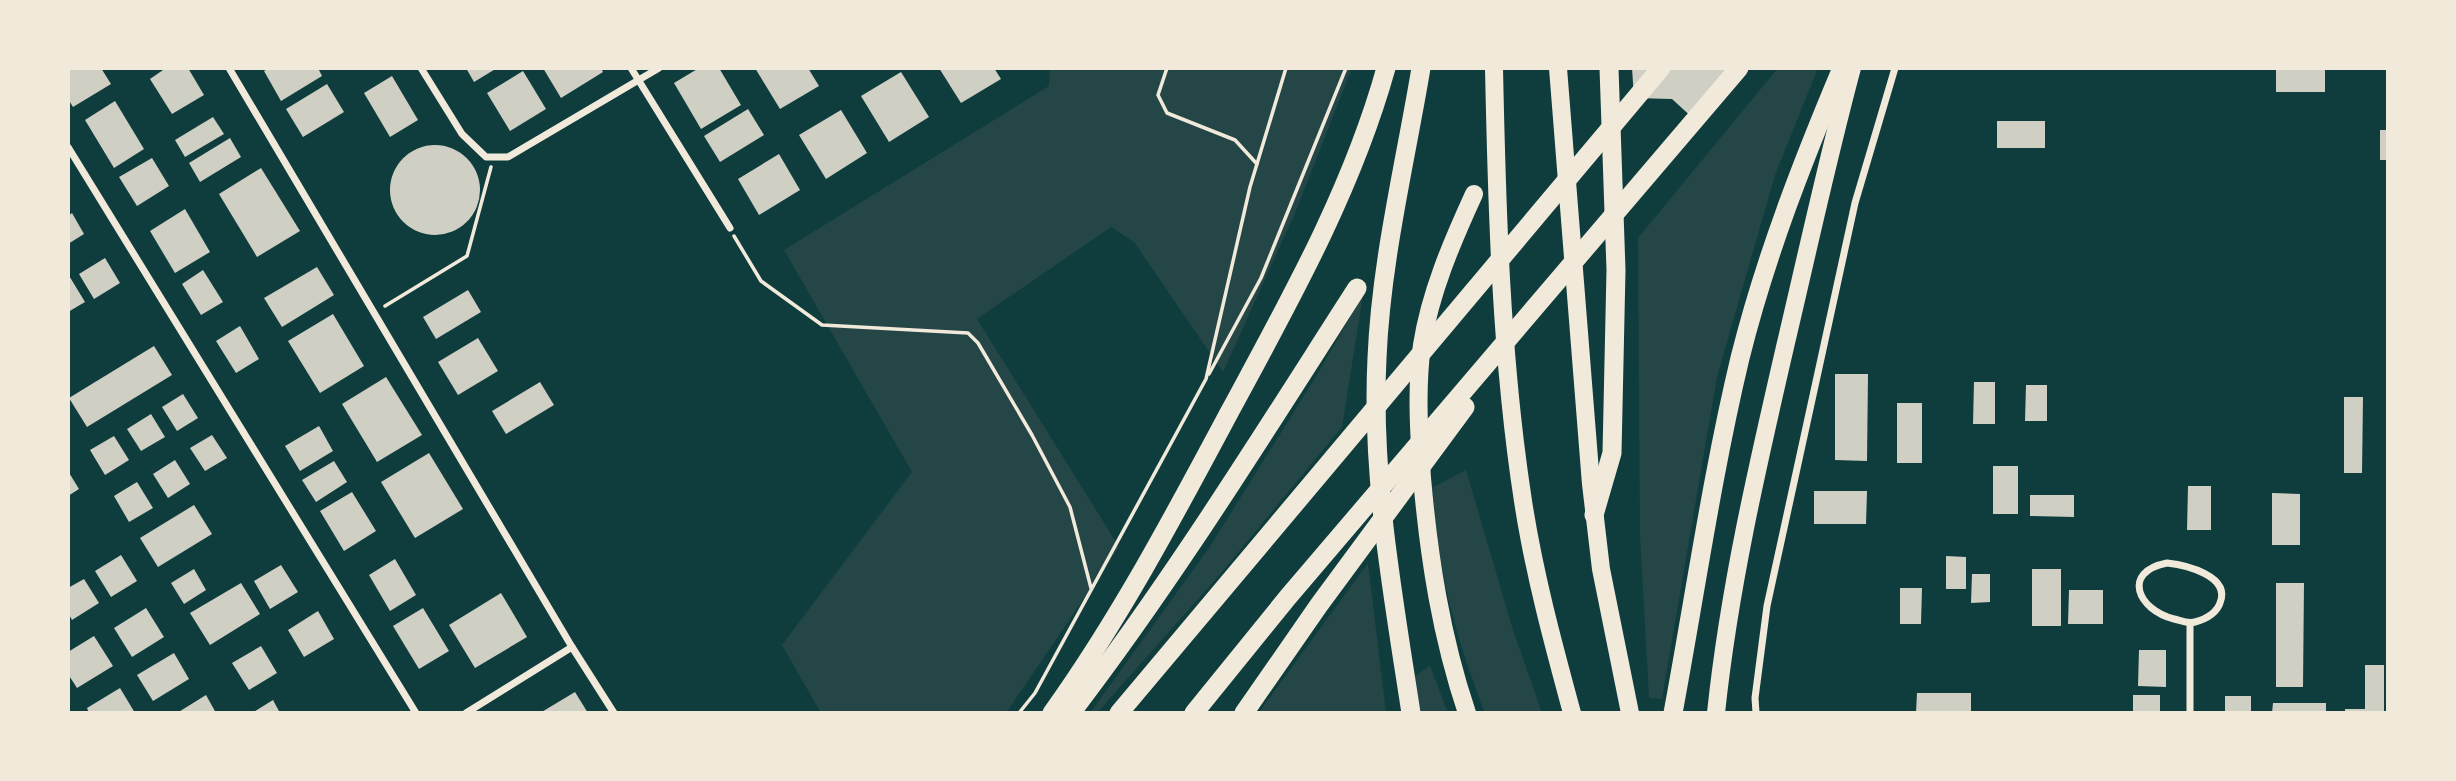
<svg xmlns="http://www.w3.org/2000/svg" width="2456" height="781" font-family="Manrope,sans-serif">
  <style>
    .green { fill: #244646 }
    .building { fill: #cfcfc3 }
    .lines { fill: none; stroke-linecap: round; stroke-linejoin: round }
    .path { stroke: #f1e9da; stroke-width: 3.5 }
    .minor { stroke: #f1e9da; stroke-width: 7 }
    .trunk { stroke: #f1e9da; stroke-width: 18 }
    .motorway { stroke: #f1e9da; stroke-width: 19 }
  </style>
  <rect width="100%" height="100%" fill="#0f3d3e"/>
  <g class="green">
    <polygon points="1050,68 1352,68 1295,213 1223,372 1134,242 1111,227 977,319 1119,547 1006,713 821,713 782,645 912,472 784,250 1049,86"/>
    <polygon points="1778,68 1818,68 1775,175 1717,377 1662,699 1649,698 1640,535 1638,238"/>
    <polygon points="1363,295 1342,427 1222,572 1097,713 1090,713 1209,548 1315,378"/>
    <path d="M1466 470 1513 630 1542 713H1485C1466 665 1450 614 1441 563 1437 539 1435 513 1432 488Z"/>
    <polygon points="1368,563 1386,713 1259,713 1265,704"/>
    <polygon points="1430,666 1448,713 1418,713 1410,679"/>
  </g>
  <g class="building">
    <polygon points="68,68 101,68 111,84 73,107 68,99"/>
    <polygon points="166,68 188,68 204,95 172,114 150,79"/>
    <polygon points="269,68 318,68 322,76 281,101 264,71"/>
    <polygon points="466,68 497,68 474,82"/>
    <polygon points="543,68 601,68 603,72 561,98"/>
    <polygon points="699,68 719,68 741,105 701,129 674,83"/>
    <polygon points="755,68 808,68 819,86 780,109"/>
    <polygon points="939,68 994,68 1001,79 961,103"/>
    <polygon points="1632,68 1738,68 1695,120 1672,99 1634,98"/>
    <rect x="2276" y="68" width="49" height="24"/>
    <polygon points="523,71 546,109 510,131 487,93"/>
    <polygon points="901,72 929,117 889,142 861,96"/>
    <polygon points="392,76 418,120 390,137 364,93"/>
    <polygon points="327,84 344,112 303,137 286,109"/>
    <polygon points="115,101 144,149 114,168 85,120"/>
    <polygon points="748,109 764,135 720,162 704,136"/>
    <polygon points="841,110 867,153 826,179 799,135"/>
    <polygon points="213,117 224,134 185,157 175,140"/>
    <rect x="1997" y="121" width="48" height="27"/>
    <rect x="2380" y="130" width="8" height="30"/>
    <polygon points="230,138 241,157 200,182 189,163"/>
    <circle cx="435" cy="190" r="45"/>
    <polygon points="779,154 800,190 759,215 738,179"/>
    <polygon points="152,158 169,186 137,206 119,177"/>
    <polygon points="261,168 300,231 257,257 219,194"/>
    <polygon points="185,209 210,252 175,273 150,231"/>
    <polygon points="72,213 84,234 68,244 68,216"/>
    <polygon points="105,258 120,283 94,299 79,274"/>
    <polygon points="317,267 334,295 282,327 264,298"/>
    <polygon points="203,270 223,302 201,315 182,284"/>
    <polygon points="68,274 85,302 68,312"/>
    <polygon points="468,290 481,312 436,339 423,317"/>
    <polygon points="333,314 364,366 320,393 288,341"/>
    <polygon points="240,326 259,359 236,373 216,341"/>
    <polygon points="478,338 498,371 458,395 438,362"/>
    <polygon points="154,346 172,375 87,427 69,398"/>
    <polygon points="1835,374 1868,374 1867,461 1835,460"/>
    <polygon points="386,377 422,435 377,462 342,404"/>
    <polygon points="540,382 554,405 506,434 492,411"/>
    <polygon points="1974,382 1995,382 1995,424 1973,424"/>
    <polygon points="2026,385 2047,385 2047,421 2025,421"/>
    <polygon points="183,394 198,418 177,431 162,407"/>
    <polygon points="2344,397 2363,397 2362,473 2344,473"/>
    <rect x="1897" y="403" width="25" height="60"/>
    <polygon points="151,414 165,437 141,451 127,429"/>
    <polygon points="319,426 333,451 300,471 285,446"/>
    <polygon points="212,435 227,458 205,471 190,448"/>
    <polygon points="114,436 129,460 105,475 90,450"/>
    <polygon points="429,453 463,509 415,538 381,482"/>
    <polygon points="175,460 190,484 168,498 153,474"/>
    <polygon points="334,461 347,482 316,502 302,480"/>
    <rect x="1993" y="466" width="25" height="48"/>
    <polygon points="68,471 79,489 68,496"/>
    <polygon points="137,482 153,508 129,522 114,496"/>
    <polygon points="2188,486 2211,486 2211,530 2187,530"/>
    <polygon points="1814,491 1867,491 1866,524 1814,524"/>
    <polygon points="352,492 376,531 344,551 320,511"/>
    <polygon points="2272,493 2300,494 2300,545 2272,545"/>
    <polygon points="2030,495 2074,495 2074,517 2030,516"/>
    <polygon points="194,505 212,534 158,567 140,538"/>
    <polygon points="121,555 137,581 111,597 95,571"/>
    <polygon points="1946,556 1966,557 1966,589 1946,589"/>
    <polygon points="395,559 416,595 390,611 369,575"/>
    <polygon points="281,565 298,592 270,609 254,581"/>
    <polygon points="194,569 206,590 184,604 171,583"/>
    <rect x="2032" y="569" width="29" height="57"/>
    <polygon points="1972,574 1990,574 1990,602 1971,603"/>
    <polygon points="84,579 99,603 72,620 68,613 68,588"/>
    <polygon points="241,583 260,614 210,645 190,613"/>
    <polygon points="2276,583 2304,583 2303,687 2276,687"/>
    <polygon points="1900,588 1922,588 1921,624 1900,624"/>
    <polygon points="2069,590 2103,590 2103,624 2068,624"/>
    <polygon points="501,593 527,637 475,668 449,625"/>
    <polygon points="146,608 164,637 132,657 114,628"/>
    <polygon points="423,608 449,651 419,669 393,626"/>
    <polygon points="318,611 334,639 304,657 288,630"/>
    <polygon points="94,636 113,666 77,688 68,674 68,652"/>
    <polygon points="261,646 277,673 249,690 232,663"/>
    <polygon points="2139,650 2166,650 2166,687 2138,686"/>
    <polygon points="174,653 189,679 153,701 137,675"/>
    <polygon points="2365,665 2384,665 2384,713 2345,713 2345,709 2365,709"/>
    <polygon points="120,688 135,713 89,713 87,708"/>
    <polygon points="575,692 588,713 540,713"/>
    <polygon points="1917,693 1971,693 1971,713 1916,713"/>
    <polygon points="206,695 216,713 177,713"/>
    <rect x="2133" y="695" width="27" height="18"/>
    <rect x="2225" y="696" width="26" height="17"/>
    <polygon points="273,700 280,713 252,713"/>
    <polygon points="2273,703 2326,703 2326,713 2272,713"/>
  </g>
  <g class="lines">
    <g class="path">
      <polyline points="1167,68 1158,95 1167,113 1235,140 1257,164"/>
      <polyline points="734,236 761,281 822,325 968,333 978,343 1032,435 1070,507 1091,588"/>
      <polyline points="385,306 467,256 491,167"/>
      <polyline points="1209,374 1261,278 1346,68"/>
      <polyline points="1019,713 1035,693 1206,379 1250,187 1286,68"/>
    </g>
    <g class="minor">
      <polyline points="229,68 572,647 614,713"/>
      <polyline points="421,68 462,134 486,157 508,157 659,68"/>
      <polyline points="631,68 730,228"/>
      <polyline points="68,147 416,713"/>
      <path d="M2167 563C2186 565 2231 576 2220 603 2216 614 2206 619 2195 622 2188 624 2182 621 2174 619 2138 610 2121 572 2167 563Z"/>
      <polyline points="466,713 572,647"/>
      <polyline points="1756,713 1755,698 1767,606 1855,203 1895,68"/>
      <polyline points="2190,713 2190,623"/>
    </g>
    <g class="trunk">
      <path d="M1494 68C1497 213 1501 358 1523 501 1534 573 1553 643 1572 713"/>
      <polyline points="1558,68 1591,484 1601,569 1630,713"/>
      <path d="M1467 713C1441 636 1429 558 1422 478 1419 434 1416 389 1422 345 1430 293 1452 242 1474 194"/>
      <path d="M1716 713C1729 589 1757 468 1785 347 1807 254 1827 161 1852 68"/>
    </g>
    <g class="motorway">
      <polyline points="1594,515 1612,453 1616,270 1609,68"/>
      <path d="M1052 713C1120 618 1175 514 1230 411 1290 300 1352 190 1386 68"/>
      <path d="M1071 713C1175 577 1265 431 1357 288"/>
      <polyline points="1119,713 1661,68"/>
      <polyline points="1194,713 1288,597 1739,68"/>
      <polyline points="1244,713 1319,605 1465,407"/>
      <path d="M1411 713C1393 595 1371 477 1377 358 1381 261 1405 164 1421 68"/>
      <path d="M1673 713C1695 595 1712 475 1740 358 1765 258 1802 163 1842 68"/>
    </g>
  </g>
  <rect width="2456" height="781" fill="none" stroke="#f1e9da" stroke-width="140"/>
</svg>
